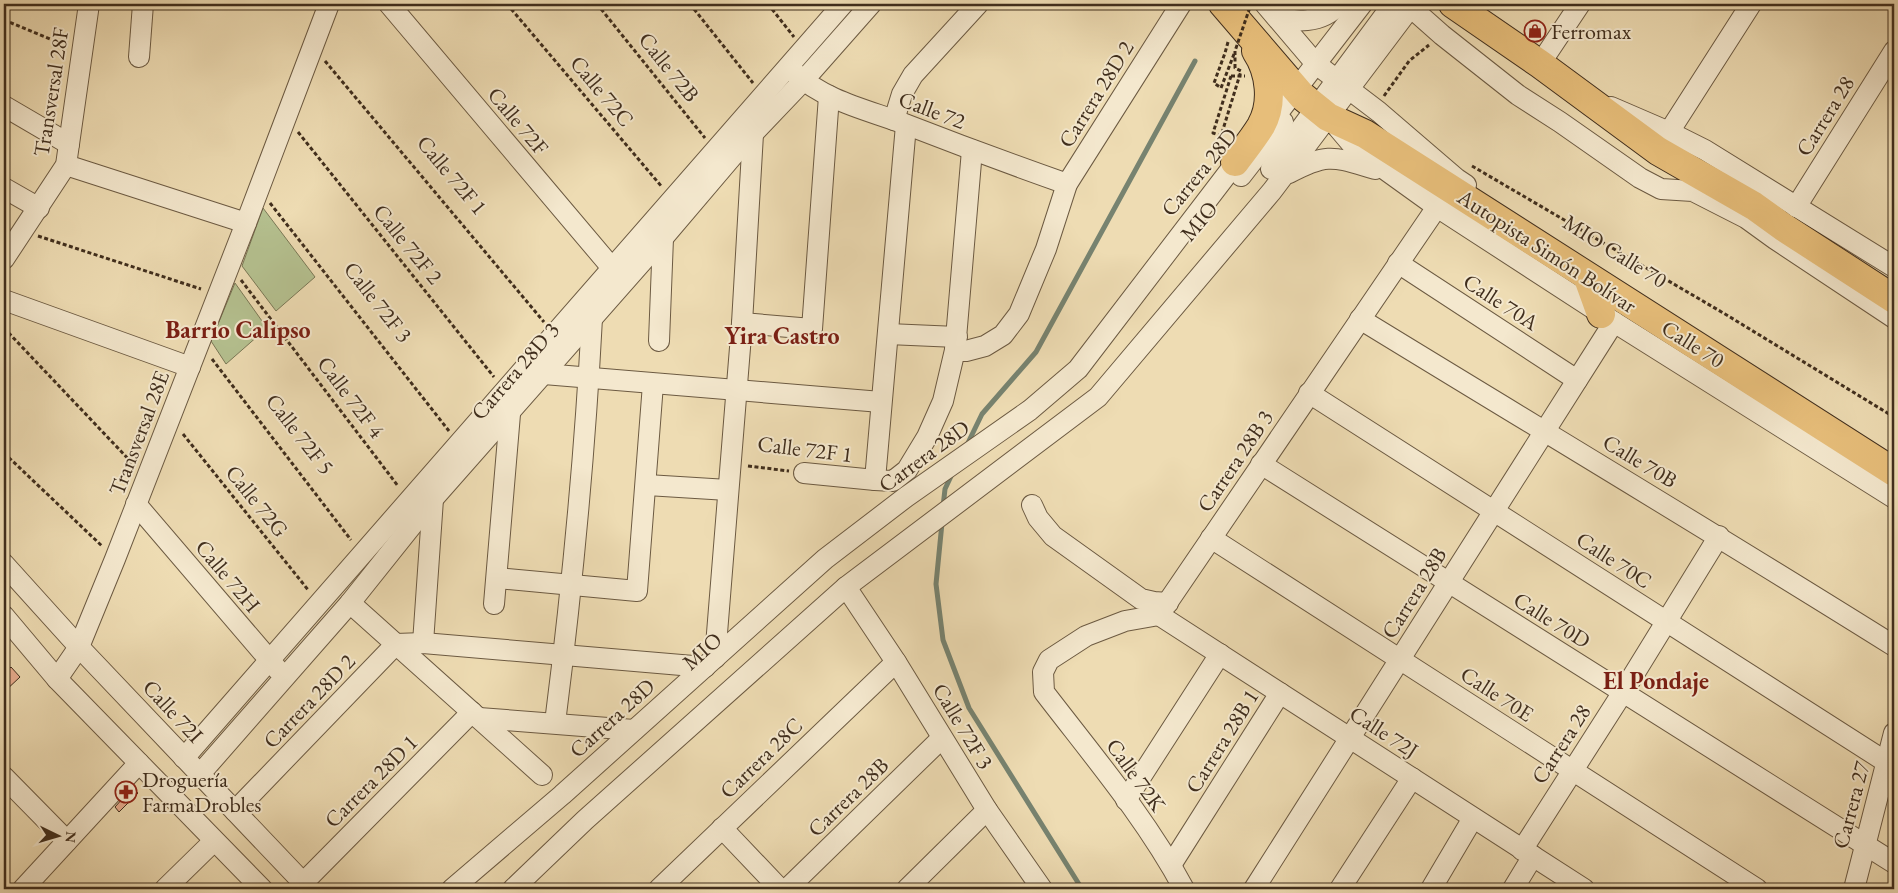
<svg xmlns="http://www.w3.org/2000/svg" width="1898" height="893" font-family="'EB Garamond',serif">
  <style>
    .green { fill: #b5c190; stroke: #7a7856 }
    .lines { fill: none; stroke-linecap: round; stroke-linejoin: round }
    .stream { stroke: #778370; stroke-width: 5 }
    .building { fill: #e9ae90; stroke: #402e1d }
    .minor-casing { stroke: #6c5a42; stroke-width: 22 }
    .highway-casing { stroke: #402e1d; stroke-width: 30 }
    .path { stroke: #402e1d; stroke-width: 3; stroke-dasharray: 4 2.5; stroke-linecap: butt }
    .minor { stroke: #f4e8ce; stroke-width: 20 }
    .highway { stroke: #e7be7a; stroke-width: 28 }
    .path-bridge { stroke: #402e1d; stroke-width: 3; stroke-dasharray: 4 2.5; stroke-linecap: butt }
    .labels { text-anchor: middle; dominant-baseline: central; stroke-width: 4; stroke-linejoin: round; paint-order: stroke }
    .poi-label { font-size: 22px; fill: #402e1d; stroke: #f4e8ce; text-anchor: start }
    .street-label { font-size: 22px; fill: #402e1d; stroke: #f4e8ce }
    .neighbourhood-label { font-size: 24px; font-weight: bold; fill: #7a1f14; stroke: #f4e8ce }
  </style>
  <rect width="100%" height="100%" fill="#eedcb3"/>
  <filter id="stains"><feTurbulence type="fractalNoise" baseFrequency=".004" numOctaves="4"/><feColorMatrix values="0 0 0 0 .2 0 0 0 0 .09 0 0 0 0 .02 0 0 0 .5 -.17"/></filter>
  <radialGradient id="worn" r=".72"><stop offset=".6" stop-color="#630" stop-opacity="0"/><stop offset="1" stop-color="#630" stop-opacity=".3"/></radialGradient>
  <g class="green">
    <polygon points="263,208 315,277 276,311 242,266"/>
    <polygon points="235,283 267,328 226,364 211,341"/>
  </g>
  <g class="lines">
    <g class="stream">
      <polyline points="966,447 982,414 1036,352 1195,61"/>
      <polyline points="943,507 945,489 953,472"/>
      <polyline points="942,523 936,584 943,640 969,708 1082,889"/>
    </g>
  </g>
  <g class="building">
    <polygon points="11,667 20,677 4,692 4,674"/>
    <polygon points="132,788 138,793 119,812 115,807"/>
  </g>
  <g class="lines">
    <g class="minor-casing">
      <g id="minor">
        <polyline points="389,4 612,268"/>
        <polyline points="1265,4 1316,64 1379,112 1457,179 1466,185"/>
        <polyline points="1407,4 1442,35 1518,95 1560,122 1640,178 1661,189 1693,191 1746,218 1775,239 1894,318"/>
        <path d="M1272 10C1291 27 1324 22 1339 4"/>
        <polyline points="139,57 143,4"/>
        <polyline points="1540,64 1580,4"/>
        <path d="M795 73C825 101 868 110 905 124 959 145 1013 165 1067 184"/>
        <polyline points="4,106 69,144"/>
        <polyline points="1611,107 1669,132 1705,150 1894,267"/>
        <polyline points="894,120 902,94 913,75 978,4"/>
        <polyline points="1333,122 1355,148 1437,207 1614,322 1894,498"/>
        <polyline points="906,125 875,480 893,481 907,470 927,437 943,401 955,350 966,351 985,346 1003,335 1019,314 1046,249 1067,184 1181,4"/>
        <polyline points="1264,131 1362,4"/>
        <polyline points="1669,132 1751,4"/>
        <polyline points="66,165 246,223"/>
        <polyline points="1271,169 1393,4"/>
        <path d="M1289 173C1328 152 1334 157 1375 169"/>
        <polyline points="1241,176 1283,122"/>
        <polyline points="4,188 39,208"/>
        <polyline points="1796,207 1894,51"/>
        <polyline points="4,259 66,165 89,4"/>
        <polyline points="1398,263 1577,380"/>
        <polyline points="4,300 190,367"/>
        <path d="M1360 319C1538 428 1717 535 1894 646"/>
        <polyline points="742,323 812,329 829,96"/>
        <polyline points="888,334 957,337"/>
        <polyline points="659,341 663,238"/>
        <polyline points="955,350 972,150"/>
        <polyline points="544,374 881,402"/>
        <polyline points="1309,393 1894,767"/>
        <polyline points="1261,464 1894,863"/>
        <polyline points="804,473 875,480"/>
        <polyline points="647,485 728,490"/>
        <polyline points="136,504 278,670"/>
        <polyline points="1032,505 1038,518 1053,536 1141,599 1154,602 1168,603"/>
        <polyline points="1211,538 1757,889"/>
        <polyline points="4,564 79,647 309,889"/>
        <polyline points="497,578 637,591 653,384"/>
        <polyline points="846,587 896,662 987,810 1042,889"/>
        <polyline points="350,603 542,775"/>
        <polyline points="494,604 510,414"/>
        <polyline points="1159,615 1584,889"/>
        <polyline points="4,616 57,679 262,889"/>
        <polyline points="423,643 433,499"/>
        <polyline points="715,658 742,323 753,134"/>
        <polyline points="57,679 79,647 115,559 246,223 329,4"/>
        <polyline points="479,718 634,730"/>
        <path d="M555 723C572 589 585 453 592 318"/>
        <polyline points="184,758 843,4"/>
        <polyline points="200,774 350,603 433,499 663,238 742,145 803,81 871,4"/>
        <polyline points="4,777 67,841"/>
        <polyline points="1126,800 1220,654"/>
        <polyline points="235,811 396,644 423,643 705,667"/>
        <polyline points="722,828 780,889"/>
        <polyline points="1522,850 1623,692 1719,536"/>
        <polyline points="1171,865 1280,693"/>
        <polyline points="303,883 472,712"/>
        <polyline points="23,889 139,763"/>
        <polyline points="165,889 214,841"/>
        <polyline points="452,889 562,795 825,559 906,497 1030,410 1078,369 1244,152"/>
        <polyline points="513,889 585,820 846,587 1098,397 1272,191 1413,4"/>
        <polyline points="659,889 896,662"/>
        <polyline points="787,889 942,738"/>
        <polyline points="907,889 987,810"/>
        <path d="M1184 889C1146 818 1093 756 1044 692L1043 672 1049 660 1086 636 1125 621 1159 615 1437 207"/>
        <polyline points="1254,889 1614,322"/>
        <polyline points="1340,889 1412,778"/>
        <polyline points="1431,889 1473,818"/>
        <polyline points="1513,889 1533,856"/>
        <polyline points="1854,889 1894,733"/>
      </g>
    </g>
    <g class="highway-casing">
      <g id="highway">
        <polyline points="1223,4 1302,96 1328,117 1365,134 1894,472"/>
        <polyline points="1453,4 1540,64 1658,151 1754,206 1783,227 1894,299"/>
        <path d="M1235 162C1244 150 1253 139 1261 126 1274 103 1270 72 1256 51"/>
        <polyline points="1588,278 1601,314"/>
      </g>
    </g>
    <g class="path">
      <polyline points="507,4 662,187"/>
      <polyline points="597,4 705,138"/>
      <polyline points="690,4 753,83"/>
      <polyline points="768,4 794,37"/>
      <polyline points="4,20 67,46"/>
      <polyline points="1228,42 1225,53 1214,83 1221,88 1234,54"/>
      <polyline points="325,61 544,322"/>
      <polyline points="1231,76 1245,76"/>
      <polyline points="1384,96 1409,61 1429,45"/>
      <polyline points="298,132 494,377"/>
      <polyline points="1472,166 1725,314 1894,417"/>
      <polyline points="270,203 449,431"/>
      <polyline points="38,236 201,289"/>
      <polyline points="241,280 398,486"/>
      <polyline points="4,328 134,465"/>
      <polyline points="212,359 351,540"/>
      <polyline points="183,434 309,591"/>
      <polyline points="4,453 102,546"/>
      <polyline points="748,466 789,471"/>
    </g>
    <use href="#minor" class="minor"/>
    <use href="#highway" class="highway"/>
    <polyline class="path-bridge" points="1231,76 1213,133 1221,136 1241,71 1235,68 1235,51 1251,4"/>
  </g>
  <defs>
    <g id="shop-ring" transform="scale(1.125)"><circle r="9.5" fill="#f4e8ce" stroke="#8f2418" stroke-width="1.5"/><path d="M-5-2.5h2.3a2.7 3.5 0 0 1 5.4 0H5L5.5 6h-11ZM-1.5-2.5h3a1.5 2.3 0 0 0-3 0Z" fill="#8f2418"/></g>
    <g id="pharmacy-ring" transform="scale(1.125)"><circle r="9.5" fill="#f4e8ce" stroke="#8f2418" stroke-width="1.5"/><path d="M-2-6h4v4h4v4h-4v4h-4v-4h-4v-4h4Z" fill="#8f2418"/></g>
  </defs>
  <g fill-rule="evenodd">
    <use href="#shop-ring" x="1535" y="31"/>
    <use href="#pharmacy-ring" x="126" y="792"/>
  </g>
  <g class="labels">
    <g class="poi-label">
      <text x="1551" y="31">Ferromax</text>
      <text x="142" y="779">Droguería<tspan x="142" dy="25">FarmaDrobles</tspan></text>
    </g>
    <g class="street-label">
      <text transform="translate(669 67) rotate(51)">Calle 72B</text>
      <text transform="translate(602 91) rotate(50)">Calle 72C</text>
      <text transform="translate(51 92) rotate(-81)">Transversal 28F</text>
      <text transform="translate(1096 94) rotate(-58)">Carrera 28D 2</text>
      <text transform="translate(932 110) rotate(21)">Calle 72</text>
      <text transform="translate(1825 116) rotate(-58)">Carrera 28</text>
      <text transform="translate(518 121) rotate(50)">Calle 72F</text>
      <text transform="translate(1199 172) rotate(-51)">Carrera 28D</text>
      <text transform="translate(452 175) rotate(50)">Calle 72F 1</text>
      <text transform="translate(1199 221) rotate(-50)">MIO</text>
      <text transform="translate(408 244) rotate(51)">Calle 72F 2</text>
      <text transform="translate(1547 251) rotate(33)">Autopista Simón Bolívar</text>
      <text transform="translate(1615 251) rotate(32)">MIO Calle 70</text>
      <text transform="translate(378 302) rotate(52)">Calle 72F 3</text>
      <text transform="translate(1501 302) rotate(33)">Calle 70A</text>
      <text transform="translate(1693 344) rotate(32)">Calle 70</text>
      <text transform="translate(515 371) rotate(-49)">Carrera 28D 3</text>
      <text transform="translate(351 397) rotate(53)">Calle 72F 4</text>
      <text transform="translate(139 433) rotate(-69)">Transversal 28E</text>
      <text transform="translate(300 434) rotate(52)">Calle 72F 5</text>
      <text transform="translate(805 449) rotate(7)">Calle 72F 1</text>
      <text transform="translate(924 456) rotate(-36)">Carrera 28D</text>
      <text transform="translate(1235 461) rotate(-56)">Carrera 28B 3</text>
      <text transform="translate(1640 461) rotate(31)">Calle 70B</text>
      <text transform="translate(257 501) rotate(51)">Calle 72G</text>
      <text transform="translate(1614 560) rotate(33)">Calle 70C</text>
      <text transform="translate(228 576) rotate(50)">Calle 72H</text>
      <text transform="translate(1414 593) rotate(-58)">Carrera 28B</text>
      <text transform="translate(1552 620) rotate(32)">Calle 70D</text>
      <text transform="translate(702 651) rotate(-42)">MIO</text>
      <text transform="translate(1497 694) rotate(33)">Calle 70E</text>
      <text transform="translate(309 701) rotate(-46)">Carrera 28D 2</text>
      <text transform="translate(173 711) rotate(47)">Calle 72I</text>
      <text transform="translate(612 718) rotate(-42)">Carrera 28D</text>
      <text transform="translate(963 726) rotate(59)">Calle 72F 3</text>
      <text transform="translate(1384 732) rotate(33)">Calle 72J</text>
      <text transform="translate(1222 741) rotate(-58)">Carrera 28B 1</text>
      <text transform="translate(1561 744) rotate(-57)">Carrera 28</text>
      <text transform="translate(761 758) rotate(-44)">Carrera 28C</text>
      <text transform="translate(1136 775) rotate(54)">Calle 72K</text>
      <text transform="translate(371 781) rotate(-45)">Carrera 28D 1</text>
      <text transform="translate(848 797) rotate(-44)">Carrera 28B</text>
      <text transform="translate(1851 805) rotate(-75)">Carrera 27</text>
    </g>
    <g class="neighbourhood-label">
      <text x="238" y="329">Barrio Calipso</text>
      <text x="782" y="335">Yira Castro</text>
      <text x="1656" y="680">El Pondaje</text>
    </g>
  </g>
  <rect width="1898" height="893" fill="none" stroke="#eedcb3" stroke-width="20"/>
  <rect x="5" y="5" width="1888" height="883" fill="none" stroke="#402e1d" stroke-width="2.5"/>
  <rect x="10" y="10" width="1878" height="873" fill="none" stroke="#402e1d"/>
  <g transform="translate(58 836) rotate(95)" stroke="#f4e8ce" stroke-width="4" paint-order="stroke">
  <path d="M0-4L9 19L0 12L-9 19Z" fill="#402e1d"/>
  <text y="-8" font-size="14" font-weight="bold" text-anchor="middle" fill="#402e1d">N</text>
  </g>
  <rect width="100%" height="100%" filter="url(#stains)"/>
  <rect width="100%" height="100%" fill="url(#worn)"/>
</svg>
